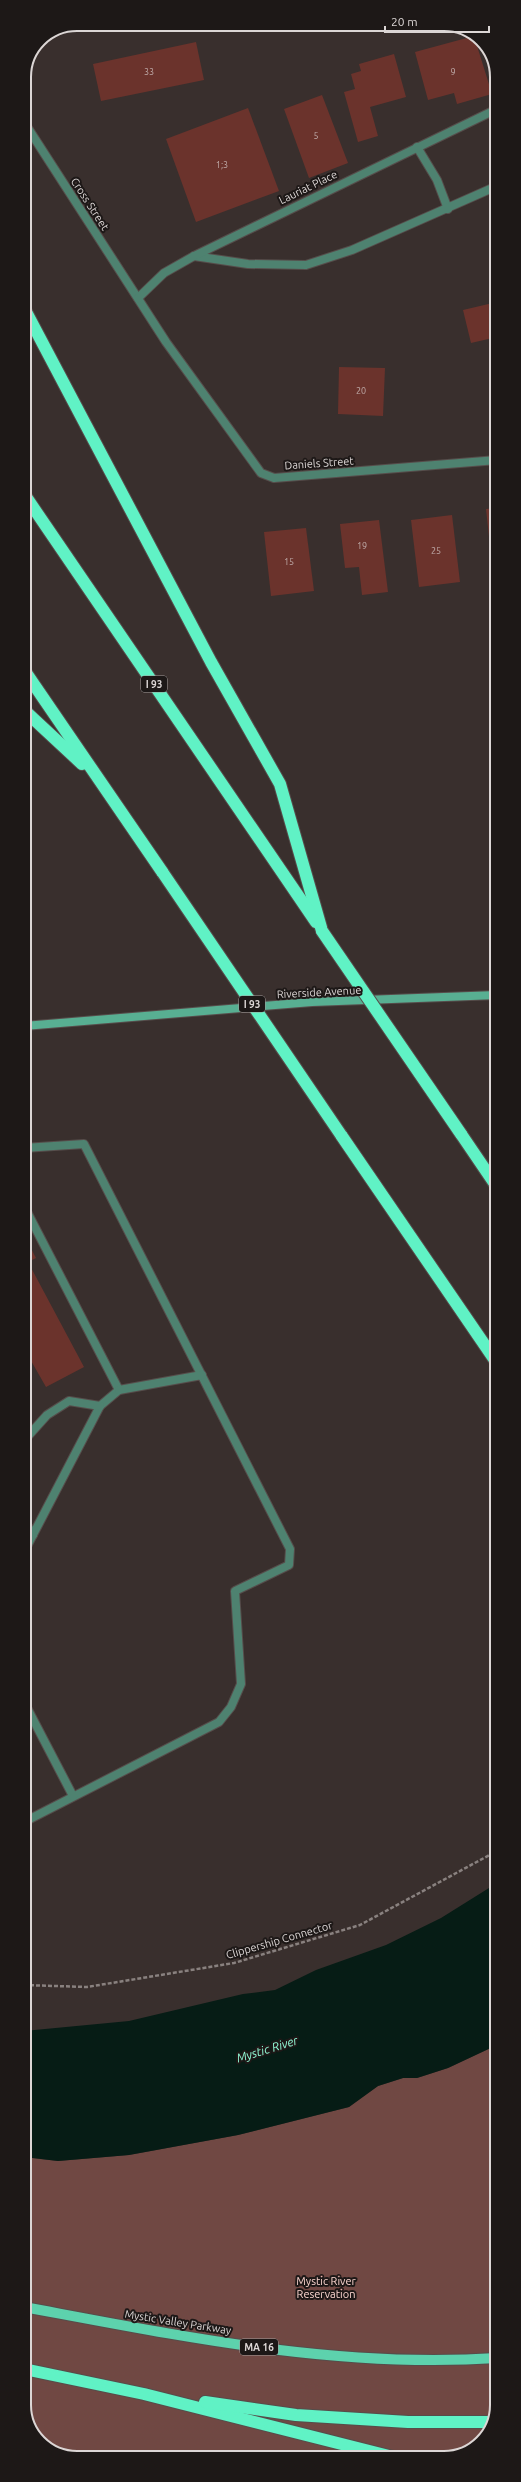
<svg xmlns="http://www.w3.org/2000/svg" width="521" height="2482" font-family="Ubuntu,sans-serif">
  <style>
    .green { fill: #704843 }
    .water { fill: #061c15 }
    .building { fill: #6b332c }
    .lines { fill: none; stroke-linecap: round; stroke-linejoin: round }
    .lane-casing { stroke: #564d4b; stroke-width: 10 }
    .street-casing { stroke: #564d4b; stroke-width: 10 }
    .secondary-casing { stroke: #564d4b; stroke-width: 10 }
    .primary-casing { stroke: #564d4b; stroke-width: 12 }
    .highway-casing { stroke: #564d4b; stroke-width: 14 }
    .path { stroke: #89817f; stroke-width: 2.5; stroke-dasharray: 4 2; stroke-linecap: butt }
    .lane { stroke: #4e8270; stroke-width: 8 }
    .street { stroke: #4e8270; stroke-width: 8 }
    .secondary { stroke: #58af92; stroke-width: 8 }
    .primary { stroke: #5dd2ad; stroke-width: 10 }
    .highway { stroke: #60f2c5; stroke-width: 12 }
    .highway-bridge-casing { stroke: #564d4b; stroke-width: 14; stroke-linecap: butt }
    .highway-bridge { stroke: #60f2c5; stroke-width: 12 }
    .labels { text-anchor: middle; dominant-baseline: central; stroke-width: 4; stroke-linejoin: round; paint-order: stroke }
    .number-label { font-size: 9px; fill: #c0adab }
    .shield { fill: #1d1817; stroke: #a39d9c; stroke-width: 1 }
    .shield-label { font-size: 10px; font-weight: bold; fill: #dcd6d5 }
    .street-label { font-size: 11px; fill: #dcd6d5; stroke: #1d1817 }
    .park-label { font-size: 11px; fill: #fbd5cf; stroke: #1d1817 }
    .water-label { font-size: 12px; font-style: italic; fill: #92fbd7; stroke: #1d1817 }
    .rim { fill: none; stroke: #dcd6d5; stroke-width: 2 }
  </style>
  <rect width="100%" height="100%" fill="#392f2d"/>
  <polygon class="green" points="497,2045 497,2405 484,2440 451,2458 70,2458 40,2443 24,2412 24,2157 58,2161 129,2155 238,2135 349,2107 378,2086 403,2078 417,2078 448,2068"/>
  <polygon class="water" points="497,1883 497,2045 448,2068 417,2078 403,2078 378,2086 349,2107 238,2135 129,2155 58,2161 24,2157 24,2031 129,2021 243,1994 275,1990 316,1970 386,1945 441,1918"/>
  <g class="building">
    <polygon points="474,36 492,94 457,104 454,93 428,100 415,52"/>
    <polygon points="196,42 204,80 101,101 93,64"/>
    <polygon points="394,54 406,97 370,107 378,136 358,142 344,92 355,89 351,74 361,71 359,64"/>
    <polygon points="322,95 348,163 309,178 284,109"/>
    <polygon points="248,108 279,191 196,222 166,139"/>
    <polygon points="497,302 497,337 471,343 463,310"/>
    <polygon points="339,367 385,368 383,416 338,414"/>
    <polygon points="497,508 497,564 492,564 486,509"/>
    <polygon points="452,515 460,582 419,587 411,520"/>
    <polygon points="379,520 388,592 362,595 359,567 345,568 340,524"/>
    <polygon points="306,528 314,591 271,596 264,532"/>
    <polygon points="24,1235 36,1258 28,1262 84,1367 46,1387 26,1352 24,1353"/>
  </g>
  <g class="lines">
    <g class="lane-casing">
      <g id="lane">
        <polyline points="417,147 437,180 448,209"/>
        <polyline points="194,256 248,264 306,265 352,250 497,186"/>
        <polyline points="24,1148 84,1144 290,1549 289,1565 235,1591 241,1684 231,1707 219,1722 24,1822"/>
        <polyline points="24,1206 119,1390 100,1406 24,1552"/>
        <polyline points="119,1390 202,1375"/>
        <polyline points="29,1435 47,1415 69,1401 100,1406"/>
        <polyline points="24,1520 33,1535"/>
        <polyline points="24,1702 73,1796"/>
      </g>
    </g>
    <g class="street-casing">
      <g id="street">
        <polyline points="24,122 166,342 261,473 274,478 497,460"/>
        <polyline points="138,298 164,273 194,256 497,109"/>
      </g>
    </g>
    <g class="secondary-casing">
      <polyline id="secondary" points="24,1026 312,1002 497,995"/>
    </g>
    <g class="primary-casing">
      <path id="primary" d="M24 2307C180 2336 338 2369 497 2358"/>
    </g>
    <g class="highway-casing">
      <g id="highway">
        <polyline points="24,308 211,662 280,784 322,931"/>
        <polyline points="24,494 316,922"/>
        <polyline points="24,670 163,873"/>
        <polyline points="24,710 82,764"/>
        <polyline points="461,1134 497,1187"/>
        <polyline points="341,1135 497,1363"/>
        <polyline points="24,2369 144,2394 397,2458"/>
        <polyline points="205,2402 296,2415 408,2422 491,2422"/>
      </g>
    </g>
    <polyline class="path" points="24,1985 87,1987 234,1963 360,1925 497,1851"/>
    <use href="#lane" class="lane"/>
    <use href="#street" class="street"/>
    <use href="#secondary" class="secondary"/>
    <use href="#primary" class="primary"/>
    <use href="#highway" class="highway"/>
    <g class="highway-bridge-casing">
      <g id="highway-bridge">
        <polyline points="163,873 341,1135"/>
        <polyline points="322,931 461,1134"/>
      </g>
    </g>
    <use href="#highway-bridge" class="highway-bridge"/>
  </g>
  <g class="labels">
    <g class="number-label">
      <text x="149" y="72">33</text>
      <text x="453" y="72">9</text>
      <text x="316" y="136">5</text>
      <text x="222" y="165">1;3</text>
      <text x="361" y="391">20</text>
      <text x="362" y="546">19</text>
      <text x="436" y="551">25</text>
      <text x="289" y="562">15</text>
    </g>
    <g class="shield">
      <rect x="141" y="676" width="26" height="16" rx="3"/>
      <rect x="239" y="996" width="26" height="16" rx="3"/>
      <rect x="240" y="2339" width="38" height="16" rx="3"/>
    </g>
    <g class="shield-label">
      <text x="154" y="684">I 93</text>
      <text x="252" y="1004">I 93</text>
      <text x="259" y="2347">MA 16</text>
    </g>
    <g class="street-label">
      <text transform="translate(308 187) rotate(-26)">Lauriat Place</text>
      <text transform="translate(90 204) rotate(57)">Cross Street</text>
      <text transform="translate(319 463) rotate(-4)">Daniels Street</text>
      <text transform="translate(319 992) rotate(-3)">Riverside Avenue</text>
      <text transform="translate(279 1940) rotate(-16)">Clippership Connector</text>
      <text transform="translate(178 2322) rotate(9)">Mystic Valley Parkway</text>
    </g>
    <g class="park-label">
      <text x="326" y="2281">Mystic River<tspan x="326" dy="13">Reservation</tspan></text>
    </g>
    <g class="water-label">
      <text transform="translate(267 2049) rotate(-17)">Mystic River</text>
    </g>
  </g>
  <path d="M0 0H521V2482H0ZM77 31H444A46 46 0 0 1 490 77V2405A46 46 0 0 1 444 2451H77A46 46 0 0 1 31 2405V77A46 46 0 0 1 77 31Z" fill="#1d1817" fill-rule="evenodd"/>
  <path class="rim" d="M77 31H444A46 46 0 0 1 490 77V2405A46 46 0 0 1 444 2451H77A46 46 0 0 1 31 2405V77A46 46 0 0 1 77 31Z"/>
  <path d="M385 26v6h104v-6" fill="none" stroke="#dcd6d5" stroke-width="2"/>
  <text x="391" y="26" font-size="12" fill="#dcd6d5" stroke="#1d1817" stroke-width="3" paint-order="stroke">20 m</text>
</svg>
